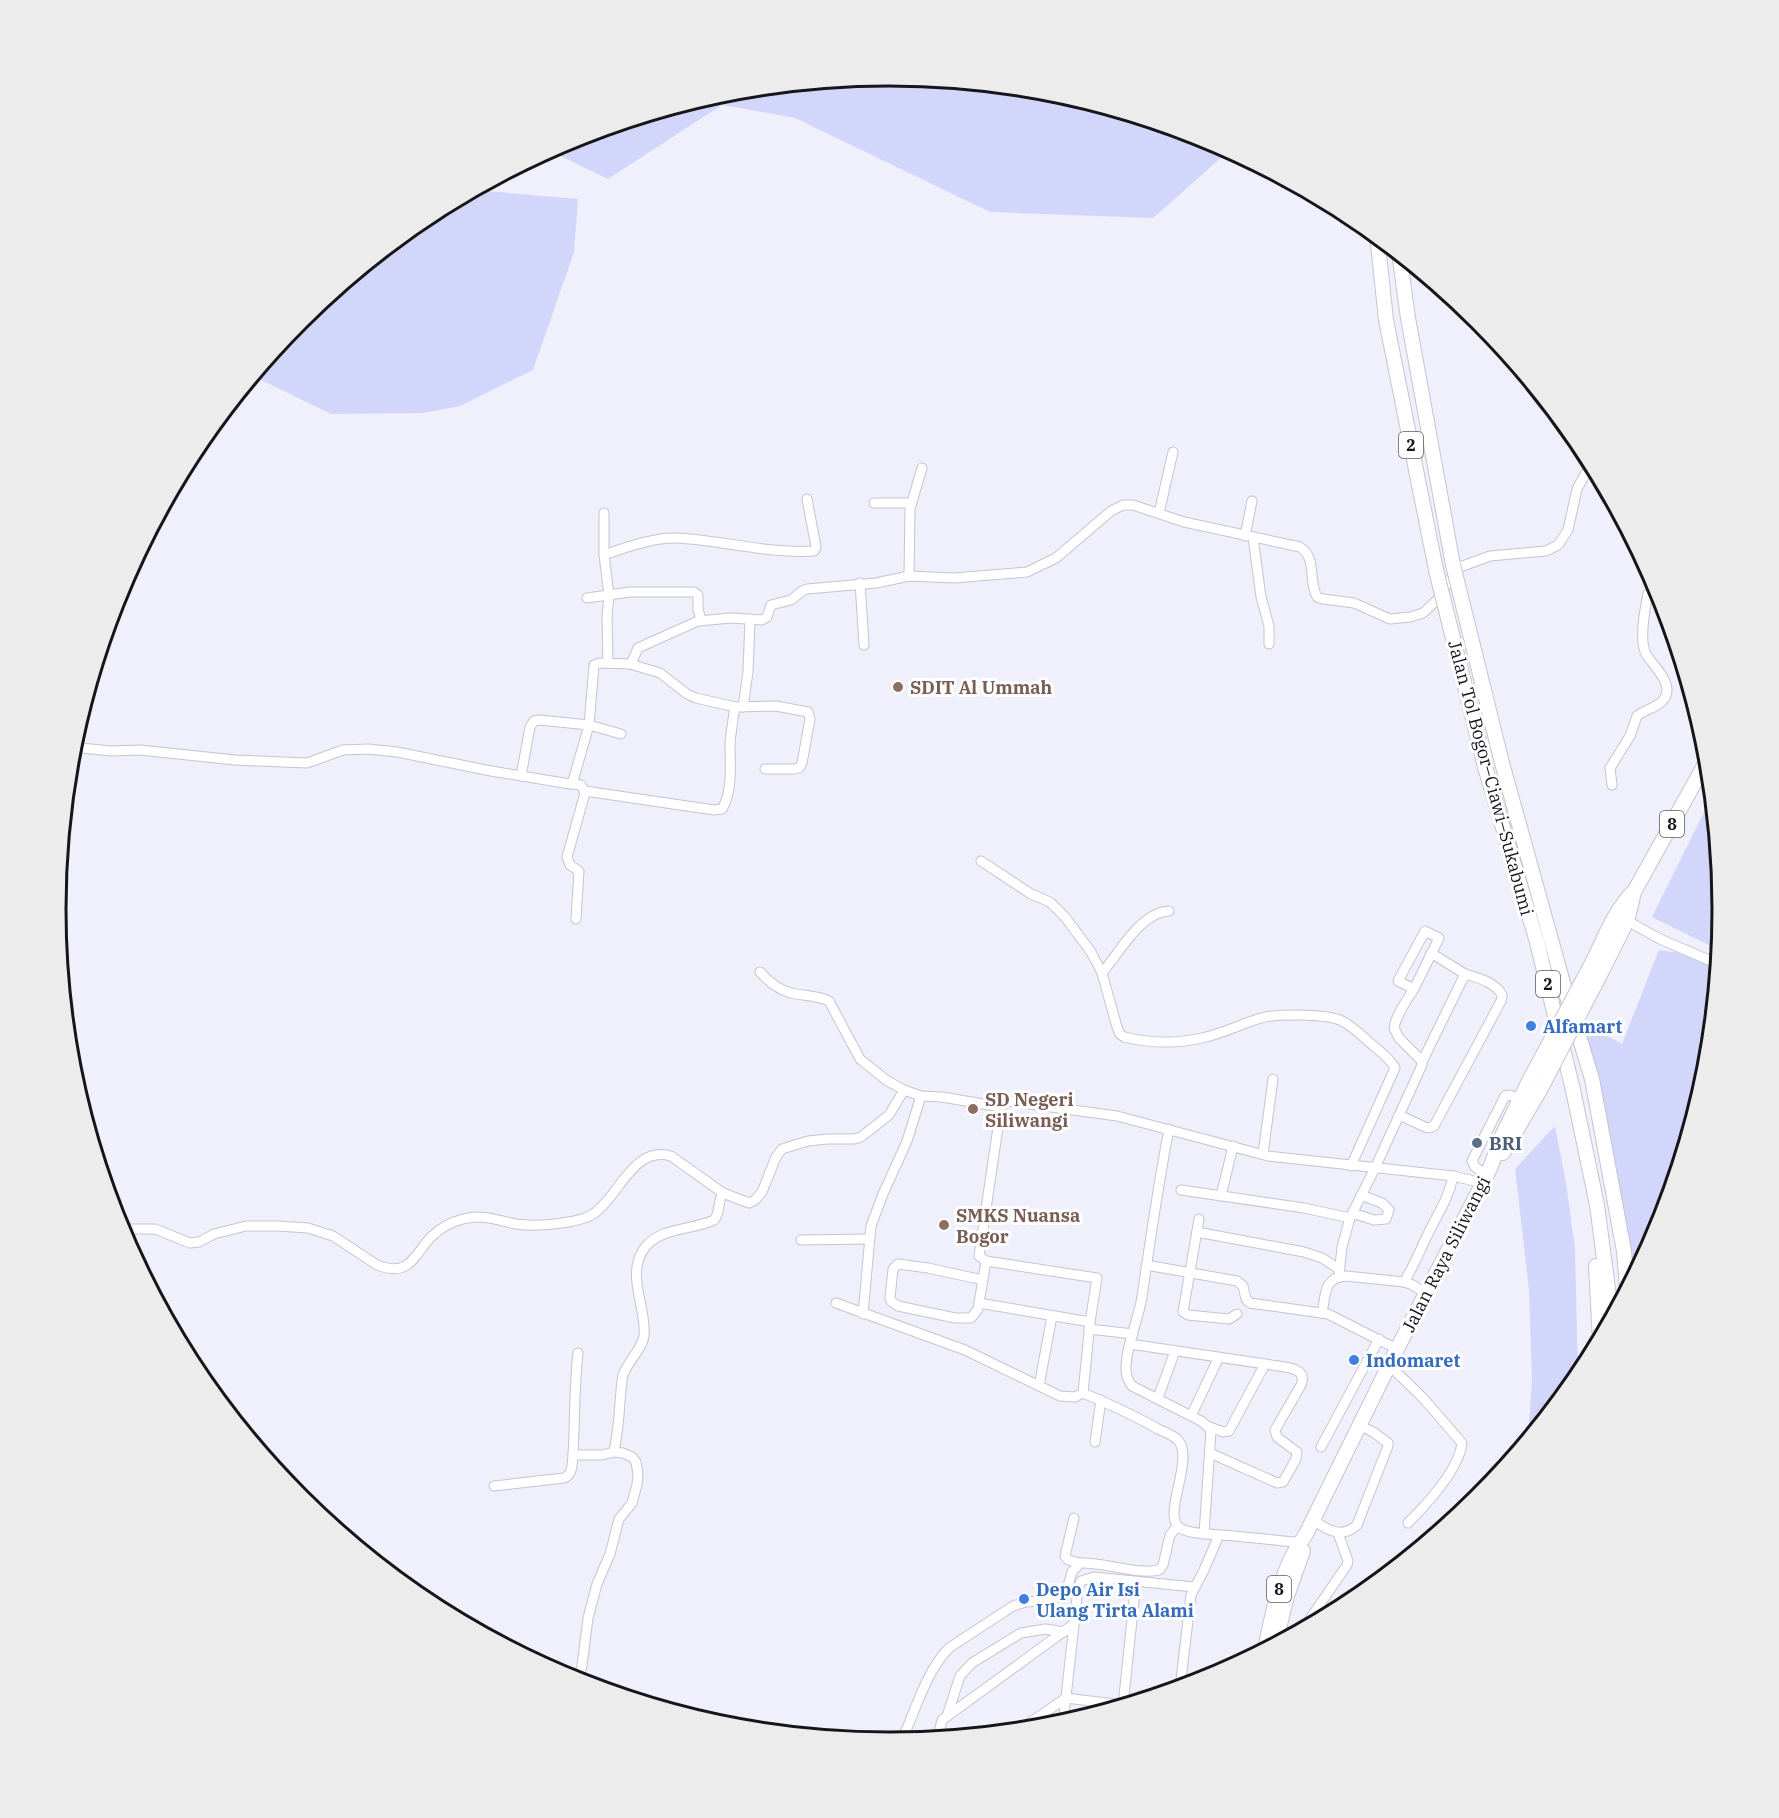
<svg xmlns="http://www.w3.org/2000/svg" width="1779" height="1818" font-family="'IBM Plex Serif',serif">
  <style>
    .green { fill: #d3d6fb }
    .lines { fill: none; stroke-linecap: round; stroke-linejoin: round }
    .minor-casing { stroke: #c4c5cf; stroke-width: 11 }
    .highway-casing { stroke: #c4c5cf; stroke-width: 16 }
    .minor { stroke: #fff; stroke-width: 9 }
    .highway { stroke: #fff; stroke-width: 14 }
    .highway-bridge-casing { stroke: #c4c5cf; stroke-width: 16; stroke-linecap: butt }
    .highway-bridge { stroke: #fff; stroke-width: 14 }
    .education-dot { fill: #8d6e63; stroke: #fff; stroke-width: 2 }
    .shop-dot { fill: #3f7fe0; stroke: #fff; stroke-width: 2 }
    .service-dot { fill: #5c6f8a; stroke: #fff; stroke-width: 2 }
    .labels { text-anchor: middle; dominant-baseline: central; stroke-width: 6; stroke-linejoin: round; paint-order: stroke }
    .shield { fill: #fff; stroke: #5c5c5f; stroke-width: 1.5 }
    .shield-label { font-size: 16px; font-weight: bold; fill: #16161a }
    .education-label { font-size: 18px; font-weight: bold; fill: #785e54; stroke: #fff; text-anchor: start }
    .street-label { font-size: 18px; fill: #16161a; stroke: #fff }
    .shop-label { font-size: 18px; font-weight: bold; fill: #366cbe; stroke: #fff; text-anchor: start }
    .service-label { font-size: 18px; font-weight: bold; fill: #4e5e75; stroke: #fff; text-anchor: start }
    .rim { fill: none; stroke: #16161a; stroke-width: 3 }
  </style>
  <rect width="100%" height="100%" fill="#eff0fb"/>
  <g class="green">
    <polygon points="890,75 1053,91 1209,139 1230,150 1153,218 990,212 795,118 722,105 608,179 548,150 571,138 727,91"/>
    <polygon points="475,190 578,199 574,252 533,370 460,406 424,413 331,414 253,376 300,319 426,215"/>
    <polygon points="1711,798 1713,799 1723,909 1719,950 1652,917"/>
    <path d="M1659 950 1719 959 1707 1072 1660 1228 1632 1281C1622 1193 1605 1107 1582 1022L1622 1044Z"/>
    <polygon points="1555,1126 1566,1183 1575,1249 1578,1378 1528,1439 1532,1380 1529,1290 1515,1169"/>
  </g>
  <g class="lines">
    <g class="minor-casing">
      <g id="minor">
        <polyline points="874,503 911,503"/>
        <polyline points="604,513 604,555 609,595 607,617 608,663"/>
        <polyline points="1159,513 1173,452"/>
        <polyline points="1245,536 1252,501"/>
        <polyline points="1253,537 1261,597 1269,626 1269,644"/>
        <path d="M604 555C623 548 655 537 676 538 722 540 767 554 814 551L816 547 807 499"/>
        <polyline points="909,576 910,509 922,468"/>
        <polyline points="860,583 864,645"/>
        <polyline points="587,598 630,592 694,592 698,595 698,609 701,620"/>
        <polyline points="630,664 660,673 687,694 696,698 735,707 776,706 808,712 810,719 802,763 800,767 795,769 765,769"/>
        <polyline points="743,707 748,672 750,619"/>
        <path d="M71 747 111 751 140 750 235 760 307 763 343 750 368 749 397 752 491 771 570 784 573 781 589 725 594 665 600 663 631 664 638 648 698 621 731 618 762 620 767 617 771 605 791 600 802 591 807 589 876 583 909 576 954 578 1027 572 1056 558 1111 511 1123 505H1133L1184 522 1300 547C1317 558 1308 580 1317 597L1323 599 1354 603 1390 619 1410 617 1423 613 1437 600 1454 573 1460 567 1490 556 1546 551 1558 545 1568 530 1577 489 1592 462"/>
        <polyline points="521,776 530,727 534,721 539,720 589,725 621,734"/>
        <polyline points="572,784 581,785 585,793 567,857 570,865 579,871 576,919"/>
        <path d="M1612 785 1610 768 1630 736 1637 716C1645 709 1658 708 1664 699 1675 684 1653 666 1646 654 1639 641 1645 608 1648 594L1651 592 1662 596"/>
        <path d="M585 791 714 810 722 809C733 791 730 764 730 744 731 732 733 719 735 707"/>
        <path d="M981 861 1031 894 1050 902 1065 917 1091 952 1102 973 1117 1027 1120 1034 1124 1037C1149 1043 1176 1044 1202 1038 1221 1034 1239 1025 1258 1019 1274 1013 1324 1014 1340 1020 1351 1025 1360 1034 1369 1042 1378 1050 1390 1058 1395 1068L1351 1166"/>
        <polyline points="1624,919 1660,939 1718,964"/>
        <polyline points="1431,953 1465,974"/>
        <path d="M760 972C769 982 778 990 791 993 804 996 817 995 829 1001L860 1059 886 1080 904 1090"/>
        <path d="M1102 973C1119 953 1141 912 1169 911"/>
        <path d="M1399 1115 1425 1127 1429 1128 1434 1126 1501 1001 1502 995C1495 982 1478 978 1465 974L1422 1062"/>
        <path d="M1169 1129C1158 1185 1150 1241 1142 1297 1138 1321 1126 1345 1126 1369 1126 1376 1128 1381 1132 1386L1201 1421 1207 1426 1211 1431 1204 1534"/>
        <polyline points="1263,1154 1273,1079"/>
        <polyline points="1487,1175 1475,1167 1472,1161 1505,1096 1510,1095 1520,1100"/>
        <polyline points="1181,1190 1304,1208 1350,1218"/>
        <polyline points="1221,1196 1233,1146"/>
        <polyline points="1352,1213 1374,1220 1386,1219 1389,1210 1382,1203 1361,1195"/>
        <polyline points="1199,1219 1183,1312 1188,1315 1229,1319 1237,1314"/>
        <polyline points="1197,1232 1304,1252 1322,1258 1339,1269"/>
        <path d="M124 1237 130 1229H155L190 1243 199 1242 214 1234 246 1226H278L308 1228 333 1236 377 1265C410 1278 414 1255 431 1237 440 1228 451 1222 463 1219 484 1214 496 1220 516 1224 535 1227 581 1224 596 1212 620 1193 635 1145 671 1156L723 1193 749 1203 755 1200 762 1192 776 1157 782 1149 808 1141 828 1139H854L861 1137 889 1115 904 1090 921 1096 942 1097 1001 1107"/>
        <polyline points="801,1240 869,1239"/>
        <polyline points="1146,1265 1237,1281 1243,1286 1246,1299 1250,1303 1328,1314 1397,1349"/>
        <path d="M1339 1276 1342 1247 1350 1218 1375 1168 1422 1065 1421 1060 1399 1038 1394 1028C1396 1014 1408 999 1415 987L1439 938 1425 931 1398 981 1414 989"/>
        <polyline points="983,1280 928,1268 898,1264 893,1269 890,1298 891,1301 898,1306 955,1318 971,1318 978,1309 986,1261"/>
        <path d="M1404 1282C1414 1266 1420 1250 1428 1234 1438 1212 1448 1201 1453 1176"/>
        <polyline points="836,1303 965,1350 1060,1396 1075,1397 1083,1393"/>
        <polyline points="979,1303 1090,1322"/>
        <path d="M1322 1313C1326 1294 1323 1278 1346 1276L1404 1282 1413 1285 1426 1294"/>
        <polyline points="863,1314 871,1226 883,1194 907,1141 921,1096"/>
        <polyline points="1089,1329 1133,1334"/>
        <path d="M1130 1344 1285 1367C1296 1369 1306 1372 1301 1385L1275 1430 1277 1437 1297 1452 1296 1459 1283 1482 1277 1483 1210 1453"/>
        <path d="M1389 1365 1423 1398 1462 1443C1459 1470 1427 1504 1408 1523"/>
        <polyline points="1039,1386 1052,1316"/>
        <polyline points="1158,1398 1175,1351"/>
        <polyline points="1191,1416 1219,1357"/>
        <polyline points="1207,1426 1223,1432 1229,1431 1265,1364"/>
        <polyline points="1095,1442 1101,1400"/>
        <polyline points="1321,1447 1379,1339"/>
        <path d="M573 1455C575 1421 574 1387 578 1353"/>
        <path d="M494 1486 564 1478C573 1475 572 1463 573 1455H602L614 1452"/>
        <polyline points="1074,1518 1065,1556 1068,1560 1080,1563"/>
        <path d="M1313 1520C1327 1530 1342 1539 1357 1525L1388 1446V1443L1373 1432 1359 1425"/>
        <path d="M1303 1543C1276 1540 1248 1537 1221 1535 1210 1534 1189 1534 1180 1528 1161 1516 1195 1460 1178 1440 1173 1435 1164 1432 1158 1429 1134 1415 1109 1404 1083 1393L1090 1322 1097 1278 986 1261 979 1256 1001 1107 1007 1101 1117 1116 1268 1156 1453 1176 1483 1183"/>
        <polyline points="1303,1629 1347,1565 1348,1561 1338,1533"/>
        <path d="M577 1682 582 1666 588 1618 597 1584 610 1554 619 1519 632 1503 637 1485 638 1474 636 1462 632 1457 623 1453 614 1452C617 1436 619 1419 620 1402 621 1393 621 1384 623 1375 628 1361 643 1348 644 1335 647 1307 624 1273 646 1246 663 1227 693 1230 714 1220 721 1212 717 1202 723 1193"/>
        <polyline points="1180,1688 1191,1595 1204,1570 1219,1535"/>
        <polyline points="1123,1705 1136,1582"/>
        <polyline points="947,1716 960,1676 972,1663 1021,1633 1045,1629 1064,1632"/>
        <polyline points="1063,1724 1078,1588 1081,1581 1094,1577 1194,1587"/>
        <polyline points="1019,1730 1066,1698 1123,1705"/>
        <polyline points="945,1738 940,1728 942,1720 1074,1624"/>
        <path d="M901 1742C915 1712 926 1671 949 1648L1013 1606 1026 1602 1051 1600 1063 1594 1067 1589 1072 1572 1080 1563C1105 1562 1136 1575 1159 1570L1163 1565 1170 1535 1177 1527"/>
      </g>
    </g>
    <g class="highway-casing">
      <g id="highway">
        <polyline points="1377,235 1386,320 1436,570"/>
        <polyline points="1399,253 1408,318 1453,565"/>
        <polyline points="1502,763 1565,990 1592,1079 1624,1251 1627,1289"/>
        <polyline points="1485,767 1537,942 1573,1090 1597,1205 1612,1319"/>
        <path d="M1592 963C1604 939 1615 909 1635 890L1709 757"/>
        <polyline points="1603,969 1627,921 1634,892"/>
        <polyline points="1503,1153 1540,1090"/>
        <polyline points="1596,1266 1600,1340"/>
        <polyline points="1275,1644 1287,1596 1303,1551"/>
        <path d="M1265 1650C1273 1610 1281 1567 1306 1534L1397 1349 1483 1183 1491 1166 1500 1140 1528 1083"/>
      </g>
    </g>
    <use href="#minor" class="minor"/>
    <use href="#highway" class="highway"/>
    <g class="highway-bridge-casing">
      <g id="highway-bridge">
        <polyline points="1453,565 1502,763"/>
        <polyline points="1436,570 1485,767"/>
        <polyline points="1528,1083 1592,963"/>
        <polyline points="1540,1090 1603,969"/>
      </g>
    </g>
    <use href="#highway-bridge" class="highway-bridge"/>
  </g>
  <g class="education-dot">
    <circle cx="898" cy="687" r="6"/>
    <circle cx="973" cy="1109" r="6"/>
    <circle cx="944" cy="1225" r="6"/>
  </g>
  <g class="shop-dot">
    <circle cx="1531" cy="1026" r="6"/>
    <circle cx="1354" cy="1360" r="6"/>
    <circle cx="1024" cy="1599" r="6"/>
  </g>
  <circle class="service-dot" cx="1477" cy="1143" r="6"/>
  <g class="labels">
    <g class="shield">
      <rect x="1399" y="432" width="24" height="26" rx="4.5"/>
      <rect x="1660" y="811" width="24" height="26" rx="4.5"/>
      <rect x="1536" y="971" width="24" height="26" rx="4.5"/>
      <rect x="1267" y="1576" width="24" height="26" rx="4.5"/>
    </g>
    <g class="shield-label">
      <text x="1411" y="445">2</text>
      <text x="1672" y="824">8</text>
      <text x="1548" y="984">2</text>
      <text x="1279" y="1589">8</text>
    </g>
    <g class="education-label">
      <text x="910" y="687">SDIT Al Ummah</text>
      <text x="985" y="1099">SD Negeri<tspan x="985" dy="21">Siliwangi</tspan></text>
      <text x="956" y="1215">SMKS Nuansa<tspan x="956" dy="21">Bogor</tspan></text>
    </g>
    <g class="street-label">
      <text transform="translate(1491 778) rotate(75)">Jalan Tol Bogor–Ciawi–Sukabumi</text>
      <text transform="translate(1446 1254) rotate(-63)">Jalan Raya Siliwangi</text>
    </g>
    <g class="shop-label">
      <text x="1543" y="1026">Alfamart</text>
      <text x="1366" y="1360">Indomaret</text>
      <text x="1036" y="1589">Depo Air Isi<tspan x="1036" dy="21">Ulang Tirta Alami</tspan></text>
    </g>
    <g class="service-label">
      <text x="1489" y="1143">BRI</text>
    </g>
  </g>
  <path d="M0 0H1779V1818H0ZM66 909a823 823 0 1 1 1646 0a823 823 0 1 1-1646 0Z" fill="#ececed" fill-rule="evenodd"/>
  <path class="rim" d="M66 909a823 823 0 1 1 1646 0a823 823 0 1 1-1646 0Z"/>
</svg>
